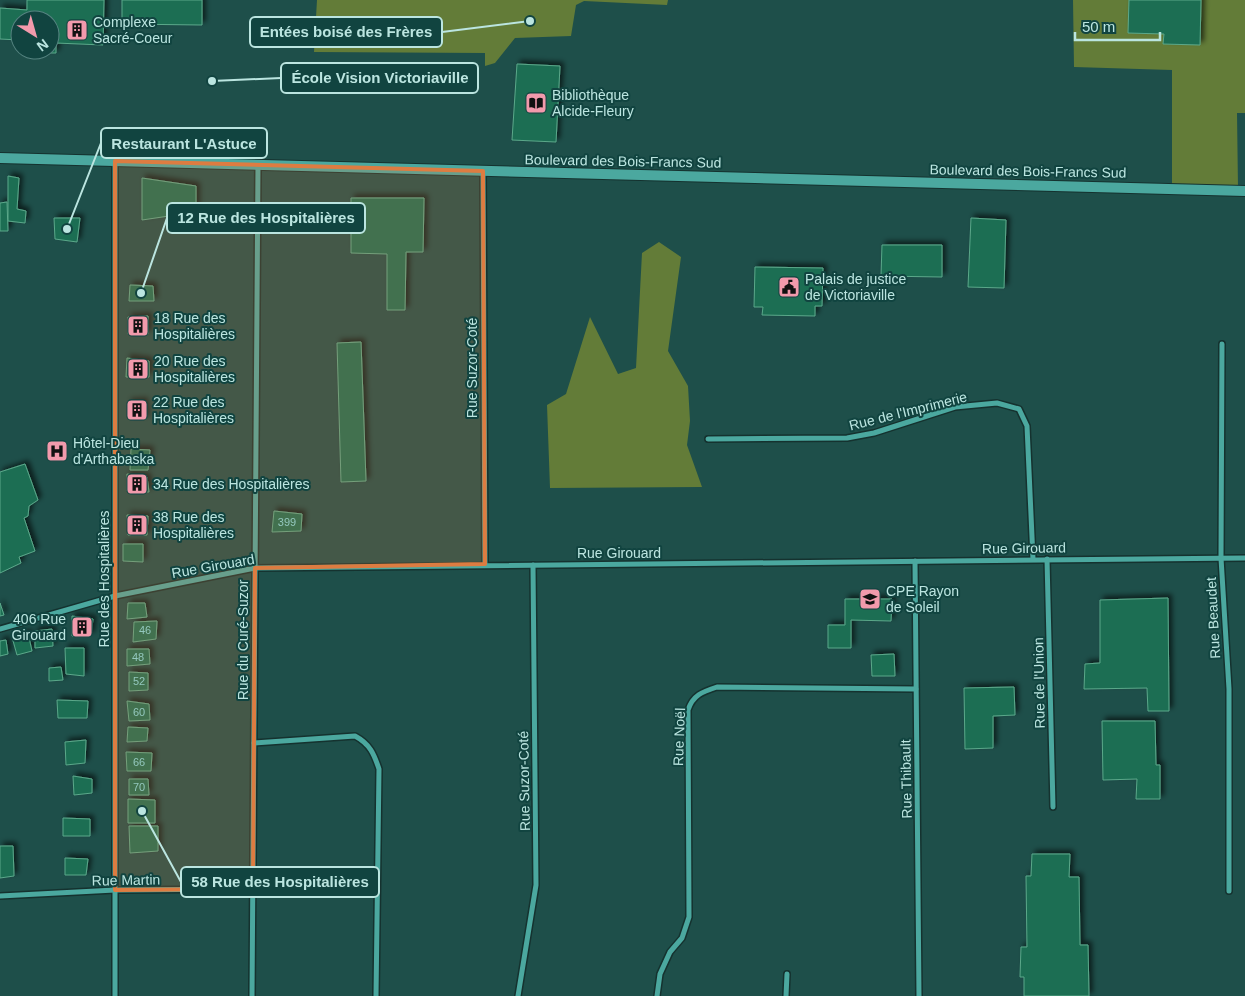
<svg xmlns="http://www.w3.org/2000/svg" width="1245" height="996" font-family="Helvetica,sans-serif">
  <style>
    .green { fill: #637c38 }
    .building { fill: #1b6e53; stroke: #5ba88a; filter: url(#shadow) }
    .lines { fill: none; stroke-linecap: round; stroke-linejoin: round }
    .street-casing { stroke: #15322f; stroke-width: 8 }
    .secondary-casing { stroke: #15322f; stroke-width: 12 }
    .street { stroke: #4ba89f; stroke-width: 5 }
    .secondary { stroke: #4ba89f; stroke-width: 10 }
    .marked { fill: #dd7c41; fill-opacity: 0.2; stroke: #dd7c41; stroke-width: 4; stroke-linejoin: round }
    .labels { text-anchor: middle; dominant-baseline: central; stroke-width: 4; stroke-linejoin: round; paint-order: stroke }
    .number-label { font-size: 11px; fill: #93c7bd }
    .poi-label { font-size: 14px; fill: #bbe5e0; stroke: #114440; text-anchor: start }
    .street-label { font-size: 14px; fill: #bbe5e0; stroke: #114440 }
    .leader { fill: none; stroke: #bbe5e0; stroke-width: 2 }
    .callout-dot { fill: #bbe5e0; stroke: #114440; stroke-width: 2 }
    .callout { fill: #114440; stroke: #bbe5e0; stroke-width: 2 }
    .callout-label { font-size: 15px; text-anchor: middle; font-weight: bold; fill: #bbe5e0 }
  </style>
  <defs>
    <filter id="shadow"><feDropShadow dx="3.5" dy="-3.5" stdDeviation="2.5" flood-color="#0009"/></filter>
  </defs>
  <rect width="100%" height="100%" fill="#1e4f4a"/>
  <g class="green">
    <polygon points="317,0 668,0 667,5 584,1 576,5 571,36 515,38 495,63 485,66 485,53 314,52"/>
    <polygon points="1073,0 1245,0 1245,113 1237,113 1238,188 1172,186 1172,70 1074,67"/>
    <polygon points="659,242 681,257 668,351 688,386 690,421 687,445 702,487 550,488 547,405 566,394 590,317 618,374 636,368 642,253"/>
  </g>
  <g class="building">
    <polygon points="27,0 104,0 103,45 56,43 56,53 20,53 20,50 50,50 50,20 20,20 20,40 0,39 0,8 27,10"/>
    <polygon points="122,0 202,0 202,25 122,24"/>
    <polygon points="1129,0 1201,0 1200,45 1163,44 1164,34 1128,33"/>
    <polygon points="517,64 560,66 556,142 512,140"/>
    <polygon points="8,176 19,178 17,209 26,211 25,223 8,221"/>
    <polygon points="142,178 196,186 196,212 142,220"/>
    <polygon points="351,198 424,198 423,252 406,252 405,310 387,310 387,254 351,253"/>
    <polygon points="7,202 8,231 0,231 0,203"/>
    <polygon points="54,218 80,218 77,242 55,239"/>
    <polygon points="971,218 1006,220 1004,288 968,287"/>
    <polygon points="882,245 942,245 942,277 881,276"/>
    <polygon points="755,267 823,268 822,306 815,306 815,316 762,315 763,307 754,307"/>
    <polygon points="130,285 153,286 154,301 129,301"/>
    <polygon points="148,316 148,334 128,334 128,317"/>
    <polygon points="361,342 366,481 341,482 337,343"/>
    <polygon points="127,358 149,361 149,377 126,377"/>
    <polygon points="144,401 146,419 129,419 128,402"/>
    <polygon points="131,449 150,450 148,470 130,470"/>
    <polygon points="25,464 38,500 29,506 28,516 24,518 35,551 19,557 21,563 0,573 0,472"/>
    <polygon points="127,474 147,477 149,492 127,491"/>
    <polygon points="274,511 302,514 301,531 272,532"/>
    <polygon points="127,515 148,516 147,535 128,535"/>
    <polygon points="123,544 143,544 143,562 123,561"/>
    <polygon points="1168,598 1169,711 1148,711 1147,688 1084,689 1085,664 1100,663 1100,600"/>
    <polygon points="845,599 892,599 891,621 851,620 851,648 828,648 828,625 845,625"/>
    <polygon points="0,603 4,615 0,616"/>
    <polygon points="128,603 145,603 147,617 127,619"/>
    <polygon points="72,616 93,619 91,635 72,636"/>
    <polygon points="157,621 156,639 133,642 134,622"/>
    <polygon points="52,629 53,646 35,648 35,631"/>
    <polygon points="28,633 32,651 17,655 12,637"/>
    <polygon points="6,640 8,654 0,656 0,641"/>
    <polygon points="65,648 84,648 84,676 66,674"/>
    <polygon points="127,649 149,649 150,664 127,666"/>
    <polygon points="894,654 895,676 872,676 871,655"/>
    <polygon points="61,667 63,680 49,681 49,668"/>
    <polygon points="129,672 148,673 148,690 129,691"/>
    <polygon points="1014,687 1015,715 993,716 993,748 965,749 964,688"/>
    <polygon points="57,700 88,701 87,718 58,718"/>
    <polygon points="127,701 149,704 150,720 129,721"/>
    <polygon points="1102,721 1155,721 1156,765 1160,765 1160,799 1136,799 1137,779 1103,780"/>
    <polygon points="128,727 148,728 147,741 127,742"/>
    <polygon points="86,740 85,763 66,765 65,742"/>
    <polygon points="126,752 152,753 151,771 127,771"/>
    <polygon points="73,776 92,779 92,793 74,795"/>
    <polygon points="129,779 148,779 149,795 129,795"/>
    <polygon points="128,799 155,800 155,823 128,823"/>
    <polygon points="63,818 90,819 90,836 63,836"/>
    <polygon points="129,826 158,826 158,851 130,853"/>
    <polygon points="0,846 13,846 14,876 0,878"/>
    <polygon points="1032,854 1070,854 1069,877 1079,877 1080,945 1088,945 1089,996 1024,996 1024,977 1020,977 1021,947 1027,947 1026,876 1031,876"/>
    <polygon points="65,858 88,859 86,875 65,875"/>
  </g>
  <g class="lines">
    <g class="street-casing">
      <g id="street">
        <polyline points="115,161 115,996"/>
        <polyline points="483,171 485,564"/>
        <polyline points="1222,344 1221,558 1229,689 1229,891"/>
        <polyline points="708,439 847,438 874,433 955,407 997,403 1019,409 1027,426 1033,559"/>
        <polyline points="1047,559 1053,807"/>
        <polyline points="915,561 919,996"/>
        <polyline points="0,629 115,596 255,568 1245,558"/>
        <path d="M254 743 355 736C370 744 374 754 379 769L376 996"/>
        <polyline points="0,896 115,890 253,889"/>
        <polyline points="252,996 258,165"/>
        <polyline points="518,996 536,885 533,565"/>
        <path d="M657 996 660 974 670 952 682 938 689 917 688 710C693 695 702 692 717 687L916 689"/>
        <polyline points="786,996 787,974"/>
      </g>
    </g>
    <g class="secondary-casing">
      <polyline id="secondary" points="0,158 1245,191"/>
    </g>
    <use href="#street" class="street"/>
    <use href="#secondary" class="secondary"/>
  </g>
  <path class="marked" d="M115 161 483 171 485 564 255 568 253 889 115 890Z"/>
  <defs>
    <g id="building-square" transform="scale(1.125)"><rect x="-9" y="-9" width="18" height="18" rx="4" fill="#f29aac" stroke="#114440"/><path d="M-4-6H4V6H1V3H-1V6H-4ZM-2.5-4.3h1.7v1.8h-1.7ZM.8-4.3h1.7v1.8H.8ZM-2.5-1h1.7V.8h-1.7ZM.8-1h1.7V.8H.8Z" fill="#111"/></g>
    <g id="library-square" transform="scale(1.125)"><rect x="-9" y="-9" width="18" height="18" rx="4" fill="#f29aac" stroke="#114440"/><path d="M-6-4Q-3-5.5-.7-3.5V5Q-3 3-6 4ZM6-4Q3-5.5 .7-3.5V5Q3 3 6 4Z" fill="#111"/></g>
    <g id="civic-square" transform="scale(1.125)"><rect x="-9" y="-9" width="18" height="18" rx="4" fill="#f29aac" stroke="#114440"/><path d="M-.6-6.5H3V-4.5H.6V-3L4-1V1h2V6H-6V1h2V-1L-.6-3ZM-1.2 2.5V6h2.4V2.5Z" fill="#111"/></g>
    <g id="hospital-square" transform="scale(1.125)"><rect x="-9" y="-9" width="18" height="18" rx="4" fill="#f29aac" stroke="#114440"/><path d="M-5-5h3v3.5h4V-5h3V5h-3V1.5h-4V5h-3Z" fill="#111"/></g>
    <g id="school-square" transform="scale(1.125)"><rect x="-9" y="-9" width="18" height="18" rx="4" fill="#f29aac" stroke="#114440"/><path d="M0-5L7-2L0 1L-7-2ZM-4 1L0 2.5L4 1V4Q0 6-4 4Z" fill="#111"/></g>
  </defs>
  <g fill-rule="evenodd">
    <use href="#building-square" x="77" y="30"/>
    <use href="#library-square" x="536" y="103"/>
    <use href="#civic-square" x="789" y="287"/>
    <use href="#building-square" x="138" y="326"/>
    <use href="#building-square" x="138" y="369"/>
    <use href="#building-square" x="137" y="410"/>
    <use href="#hospital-square" x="57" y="451"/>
    <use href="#building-square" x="137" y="484"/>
    <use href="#building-square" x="137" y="525"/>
    <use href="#school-square" x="870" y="599"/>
    <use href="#building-square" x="82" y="627"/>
  </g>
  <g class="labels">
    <g class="number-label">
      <text x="287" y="522">399</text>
      <text x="145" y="630">46</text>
      <text x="138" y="657">48</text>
      <text x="139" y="681">52</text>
      <text x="139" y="712">60</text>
      <text x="139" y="762">66</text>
      <text x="139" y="787">70</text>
    </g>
    <g class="poi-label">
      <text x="93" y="22">Complexe<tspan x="93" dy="16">Sacré-Coeur</tspan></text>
      <text x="552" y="95">Bibliothèque<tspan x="552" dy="16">Alcide-Fleury</tspan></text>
      <text x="805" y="279">Palais de justice<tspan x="805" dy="16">de Victoriaville</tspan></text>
      <text x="154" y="318">18 Rue des<tspan x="154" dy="16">Hospitalières</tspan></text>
      <text x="154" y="361">20 Rue des<tspan x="154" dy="16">Hospitalières</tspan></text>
      <text x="153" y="402">22 Rue des<tspan x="153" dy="16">Hospitalières</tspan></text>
      <text x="73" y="443">Hôtel-Dieu<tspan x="73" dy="16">d'Arthabaska</tspan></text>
      <text x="153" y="484">34 Rue des Hospitalières</text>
      <text x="153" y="517">38 Rue des<tspan x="153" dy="16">Hospitalières</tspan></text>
      <text x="886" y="591">CPE Rayon<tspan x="886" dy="16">de Soleil</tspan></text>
      <text x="66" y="619" text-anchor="end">406 Rue<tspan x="66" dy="16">Girouard</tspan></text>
    </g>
    <g class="street-label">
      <text transform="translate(623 161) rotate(1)">Boulevard des Bois-Francs Sud</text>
      <text transform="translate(1028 171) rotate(1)">Boulevard des Bois-Francs Sud</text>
      <text transform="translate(472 368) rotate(-90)">Rue Suzor-Coté</text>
      <text transform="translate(908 411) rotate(-14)">Rue de l'Imprimerie</text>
      <text transform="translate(1024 548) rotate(-1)">Rue Girouard</text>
      <text x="619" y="553">Rue Girouard</text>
      <text transform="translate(213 566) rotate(-10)">Rue Girouard</text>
      <text transform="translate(104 579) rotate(-90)">Rue des Hospitalières</text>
      <text transform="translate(1213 618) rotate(-93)">Rue Beaudet</text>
      <text transform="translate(243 640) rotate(-90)">Rue du Curé-Suzor</text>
      <text transform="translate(1039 683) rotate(-91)">Rue de l'Union</text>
      <text transform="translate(679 737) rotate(-88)">Rue Noël</text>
      <text transform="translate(906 779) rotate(-91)">Rue Thibault</text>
      <text transform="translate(524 781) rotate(-91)">Rue Suzor-Coté</text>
      <text transform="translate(126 880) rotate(-1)">Rue Martin</text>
    </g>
  </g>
  <path class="leader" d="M530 21L442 32M212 81L281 78M67 229L101 143M141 293L167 218M142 811L181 882"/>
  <g class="callout-dot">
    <circle cx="530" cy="21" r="5"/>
    <circle cx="212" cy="81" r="5"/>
    <circle cx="67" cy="229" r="5"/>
    <circle cx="141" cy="293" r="5"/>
    <circle cx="142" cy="811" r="5"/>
  </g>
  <g class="callout">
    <rect x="250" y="17" width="192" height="30" rx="5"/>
    <rect x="281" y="63" width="197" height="30" rx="5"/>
    <rect x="101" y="128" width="166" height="30" rx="5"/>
    <rect x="167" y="203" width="198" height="30" rx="5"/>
    <rect x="181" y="867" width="198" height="30" rx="5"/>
  </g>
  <g class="callout-label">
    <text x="346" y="37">Entées boisé des Frères</text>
    <text x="380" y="83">École Vision Victoriaville</text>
    <text x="184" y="149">Restaurant L'Astuce</text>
    <text x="266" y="223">12 Rue des Hospitalières</text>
    <text x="280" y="887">58 Rue des Hospitalières</text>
  </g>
  <g transform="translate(35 35) rotate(143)"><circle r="24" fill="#114440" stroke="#558480"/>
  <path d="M0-4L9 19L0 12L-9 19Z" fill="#f29aac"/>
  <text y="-8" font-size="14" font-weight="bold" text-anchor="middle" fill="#bbe5e0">N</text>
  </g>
  <path d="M1075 32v8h85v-8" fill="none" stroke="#bbe5e0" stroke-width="2.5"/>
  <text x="1082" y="32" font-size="15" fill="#bbe5e0" stroke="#114440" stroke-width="4" paint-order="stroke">50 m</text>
</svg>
